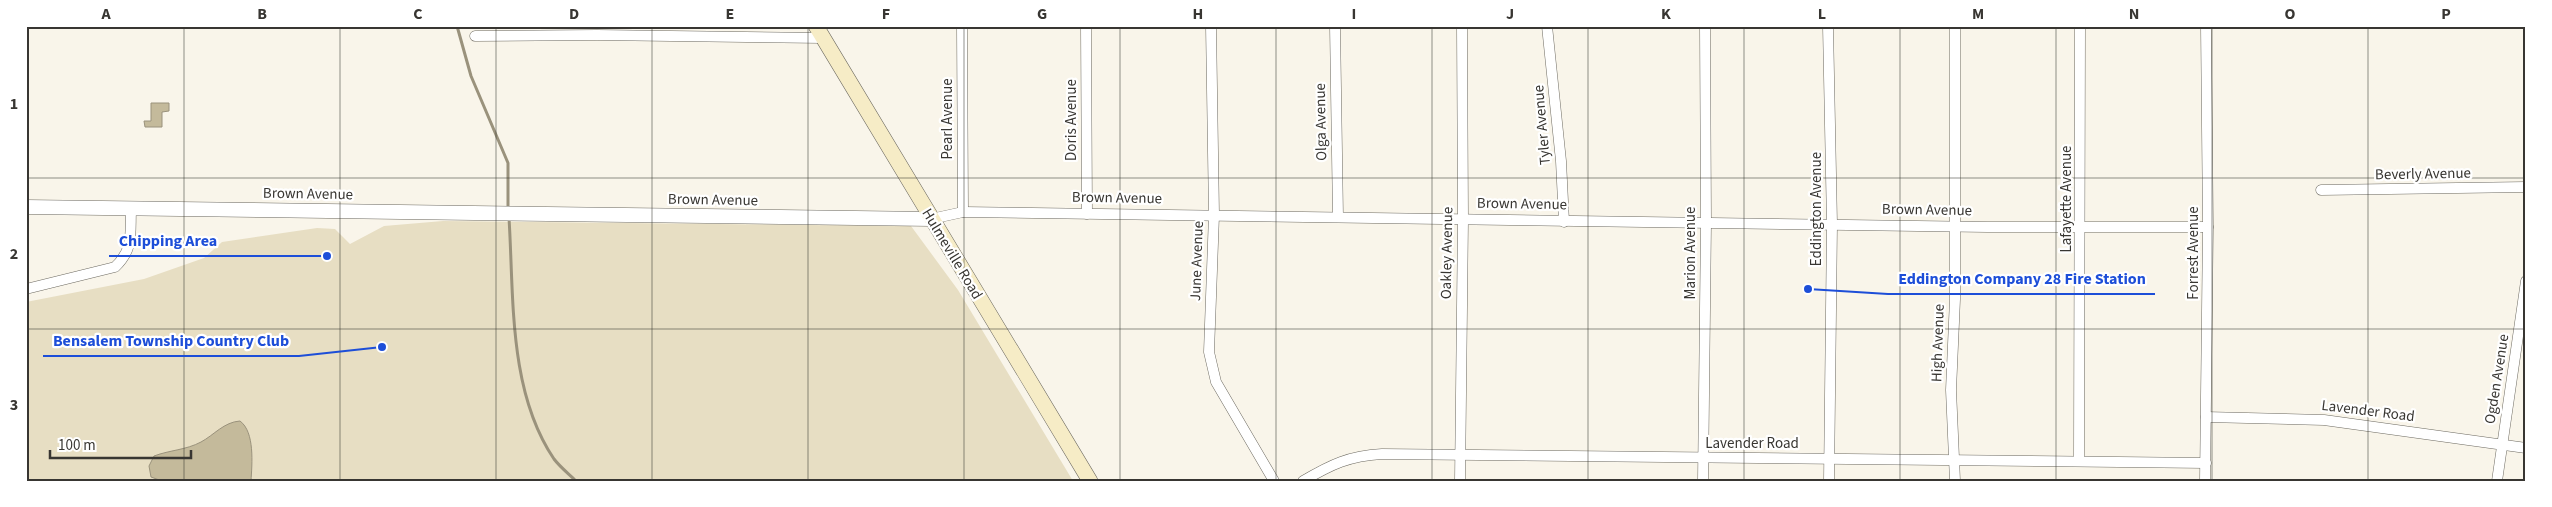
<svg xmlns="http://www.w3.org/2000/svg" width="2552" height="507" font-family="'Source Sans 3',sans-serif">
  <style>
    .green { fill: #e7dec3 }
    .water { fill: #c4ba9b; stroke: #9a927c }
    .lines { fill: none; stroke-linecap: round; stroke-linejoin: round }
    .stream { stroke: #9a927c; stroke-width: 3 }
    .minor-casing { stroke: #6d6a61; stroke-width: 11 }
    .tertiary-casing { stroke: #6d6a61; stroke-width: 15 }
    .secondary-casing { stroke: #6d6a61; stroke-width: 16 }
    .minor { stroke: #fff; stroke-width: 10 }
    .tertiary { stroke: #fff; stroke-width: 14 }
    .secondary { stroke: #f6ecc6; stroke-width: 15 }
    .grid { fill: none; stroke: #383632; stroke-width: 1; stroke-opacity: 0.55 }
    .labels { text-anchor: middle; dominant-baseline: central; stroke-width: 4.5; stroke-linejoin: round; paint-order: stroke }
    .street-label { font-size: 15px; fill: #383632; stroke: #fff }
    .leader { fill: none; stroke: #1d4ed8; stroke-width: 2 }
    .callout-dot { fill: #1d4ed8; stroke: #fff; stroke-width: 2 }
    .callout-label { font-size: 16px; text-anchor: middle; font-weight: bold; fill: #1d4ed8; stroke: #fff; stroke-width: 4.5; stroke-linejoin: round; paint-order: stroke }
    .neatline { fill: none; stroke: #383632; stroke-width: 2 }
    .grid-label { font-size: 16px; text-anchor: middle; font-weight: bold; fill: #383632 }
  </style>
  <rect width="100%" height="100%" fill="#f9f5ea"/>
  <polygon class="green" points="443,221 911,226 958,290 1073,481 26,481 26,302 144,279 204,258 222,242 317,228 335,229 350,244 384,226"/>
  <g class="water">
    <polygon points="151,103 169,103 169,111 162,112 162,127 145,127 144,121 151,121"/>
    <path d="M240 421C255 432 252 464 251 481H162L151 477 149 466 154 456C170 450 186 450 201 442 214 435 224 422 240 421Z"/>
  </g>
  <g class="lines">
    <g class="stream">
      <polyline points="457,26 471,76 508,163 508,209"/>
      <path d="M509 218C514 297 508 391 554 459 560 467 569 474 576 481"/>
    </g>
    <g class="minor-casing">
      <g id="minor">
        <polyline points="962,26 963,212"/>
        <polyline points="1086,26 1087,214"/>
        <polyline points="1211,26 1214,215 1209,352 1216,382 1274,481"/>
        <polyline points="1335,26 1338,217"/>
        <polyline points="1547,26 1561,161 1564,222"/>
        <polyline points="1828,26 1832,224 1829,481"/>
        <polyline points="1955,26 1955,299 1951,390 1955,481"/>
        <polyline points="475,36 597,35 823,38"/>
        <polyline points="2321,190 2526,187"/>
        <polyline points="931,219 963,212 1987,227 2208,227"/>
        <path d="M26 289 115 267C134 249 130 234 131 209"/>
        <polyline points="2206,417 2324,420 2526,448"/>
        <polyline points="2079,461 2080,26"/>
        <path d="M1303 481C1332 464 1349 456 1382 454L2206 463"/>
        <polyline points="1460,481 1463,220 1462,26"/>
        <polyline points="1703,481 1706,223 1705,26"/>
        <polyline points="2205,481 2208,227 2206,26"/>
        <polyline points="2497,481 2526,281"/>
      </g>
    </g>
    <g class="tertiary-casing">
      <polyline id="tertiary" points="26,207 931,219"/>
    </g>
    <g class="secondary-casing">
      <polyline id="secondary" points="816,26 1090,481"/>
    </g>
    <use href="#minor" class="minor"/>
    <use href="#tertiary" class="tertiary"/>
    <use href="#secondary" class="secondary"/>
  </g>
  <path class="grid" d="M184 26V481M340 26V481M496 26V481M652 26V481M808 26V481M964 26V481M1120 26V481M1276 26V481M1432 26V481M1588 26V481M1744 26V481M1900 26V481M2056 26V481M2212 26V481M2368 26V481M26 178H2526M26 329H2526"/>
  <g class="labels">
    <g class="street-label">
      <text transform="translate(947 119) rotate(-90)">Pearl Avenue</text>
      <text transform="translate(1071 120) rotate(-90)">Doris Avenue</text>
      <text transform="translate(1321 122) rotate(-91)">Olga Avenue</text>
      <text transform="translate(1542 125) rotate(-95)">Tyler Avenue</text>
      <text transform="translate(2423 174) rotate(-1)">Beverly Avenue</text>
      <text transform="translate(308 194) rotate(1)">Brown Avenue</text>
      <text transform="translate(1117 198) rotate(1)">Brown Avenue</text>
      <text transform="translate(2066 199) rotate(-90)">Lafayette Avenue</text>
      <text transform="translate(713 200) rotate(1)">Brown Avenue</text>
      <text transform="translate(1522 204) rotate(1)">Brown Avenue</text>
      <text transform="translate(1816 209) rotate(-90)">Eddington Avenue</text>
      <text transform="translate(1927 210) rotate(1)">Brown Avenue</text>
      <text transform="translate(1447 253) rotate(-89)">Oakley Avenue</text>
      <text transform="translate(1690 253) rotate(-90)">Marion Avenue</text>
      <text transform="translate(2193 253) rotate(-90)">Forrest Avenue</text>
      <text transform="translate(952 254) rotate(59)">Hulmeville Road</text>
      <text transform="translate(1197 261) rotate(-88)">June Avenue</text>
      <text transform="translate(1938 343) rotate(-88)">High Avenue</text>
      <text transform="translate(2497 379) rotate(-81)">Ogden Avenue</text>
      <text transform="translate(2368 411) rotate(7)">Lavender Road</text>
      <text x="1752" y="443">Lavender Road</text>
    </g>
  </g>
  <path class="leader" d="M327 256L227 256H109M1808 289L1888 294H2155M382 347L299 356H43"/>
  <g class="callout-dot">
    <circle cx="327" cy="256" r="5"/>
    <circle cx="1808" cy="289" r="5"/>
    <circle cx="382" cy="347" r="5"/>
  </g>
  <g class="callout-label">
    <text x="168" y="246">Chipping Area</text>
    <text x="2022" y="284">Eddington Company 28 Fire Station</text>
    <text x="171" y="346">Bensalem Township Country Club</text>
  </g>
  <rect width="2552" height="507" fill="none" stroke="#ffffff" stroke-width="55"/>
  <path d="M50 450v8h141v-8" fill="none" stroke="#383632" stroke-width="2.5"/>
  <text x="58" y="450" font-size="15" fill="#383632" stroke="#ffffff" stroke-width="4" paint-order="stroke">100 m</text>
  <rect x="28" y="28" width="2496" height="452" class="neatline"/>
  <g class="grid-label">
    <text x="106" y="19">A</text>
    <text x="262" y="19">B</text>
    <text x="418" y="19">C</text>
    <text x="574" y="19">D</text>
    <text x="730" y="19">E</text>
    <text x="886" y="19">F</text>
    <text x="1042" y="19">G</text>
    <text x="1198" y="19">H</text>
    <text x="1354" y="19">I</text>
    <text x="1510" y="19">J</text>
    <text x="1666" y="19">K</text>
    <text x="1822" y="19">L</text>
    <text x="1978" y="19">M</text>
    <text x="2134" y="19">N</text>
    <text x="2290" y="19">O</text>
    <text x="2446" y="19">P</text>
    <text x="14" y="109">1</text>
    <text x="14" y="259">2</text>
    <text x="14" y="410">3</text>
  </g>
</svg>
